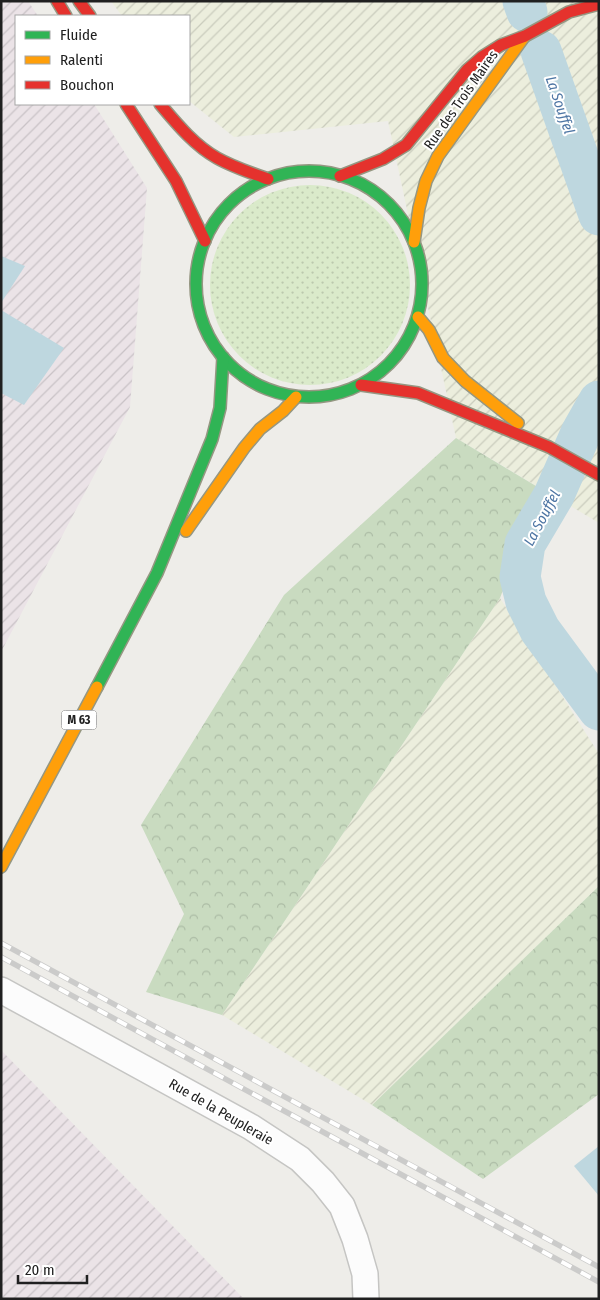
<svg xmlns="http://www.w3.org/2000/svg" width="600" height="1300" font-family="'Fira Sans Condensed',sans-serif">
  <style>
    .industrial { fill: url(#industrial-furrows) }
    .farmland { fill: url(#farmland-furrows) }
    .grass { fill: url(#grass-dots) }
    .forest { fill: url(#forest-crowns) }
    .water { fill: #bed7df }
    .lines { fill: none; stroke-linecap: round; stroke-linejoin: round }
    .river { stroke: #bed7df; stroke-width: 41 }
    .street-casing { stroke: #c5c5c3; stroke-width: 28 }
    .fast-casing { stroke: #959782; stroke-width: 14 }
    .slow-casing { stroke: #959782; stroke-width: 14 }
    .jam-casing { stroke: #959782; stroke-width: 14 }
    .street { stroke: #fcfcfc; stroke-width: 25 }
    .fast { stroke: #30b455; stroke-width: 11 }
    .slow { stroke: #ff9f0a; stroke-width: 11 }
    .jam { stroke: #e5322d; stroke-width: 11 }
    .rail-casing { stroke: #cbcbca; stroke-width: 5.5 }
    .rail { stroke: #fff; stroke-width: 4; stroke-dasharray: 11; stroke-linecap: butt }
    .labels { text-anchor: middle; dominant-baseline: central; stroke-width: 4; stroke-linejoin: round; paint-order: stroke }
    .shield { fill: #fff; stroke: #636363; stroke-width: 1 }
    .shield-label { font-size: 12px; font-weight: bold; fill: #202020 }
    .street-label { font-size: 14px; fill: #202020; stroke: #fff }
    .water-label { font-size: 15px; font-style: italic; fill: #4e76a4; stroke: #fff }
  </style>
  <defs>
    <pattern id="industrial-furrows" width="10" height="10" patternUnits="userSpaceOnUse" patternTransform="scale(1.25)"><rect width="10" height="10" fill="#ebe3e7"/><path d="M-1 1l2-2M0 10L10 0M9 11l2-2" fill="none" stroke="#c9c2c6"/></pattern>
    <pattern id="farmland-furrows" width="10" height="10" patternUnits="userSpaceOnUse" patternTransform="scale(1.25)"><rect width="10" height="10" fill="#eceedd"/><path d="M-1 1l2-2M0 10L10 0M9 11l2-2" fill="none" stroke="#caccbd"/></pattern>
    <pattern id="grass-dots" width="8" height="8" patternUnits="userSpaceOnUse" patternTransform="scale(1.25)"><rect width="8" height="8" fill="#daeaca"/><path d="M2 2h.1M6 6h.1" fill="none" stroke="#bbc8ad" stroke-width="1.8" stroke-linecap="round"/></pattern>
    <pattern id="forest-crowns" width="20" height="18" patternUnits="userSpaceOnUse" patternTransform="scale(1.25)"><rect width="20" height="18" fill="#c9dbc0"/><path d="M2 6a3 3 0 1 1 6 0M12 15a3 3 0 1 1 6 0" fill="none" stroke="#acbca5"/></pattern>
  </defs>
  <rect width="100%" height="100%" fill="#eeede9"/>
  <g class="industrial">
    <polygon points="1,1 28,1 38,16 16,16 16,104 94,104 147,188 130,407 1,652"/>
    <polygon points="1,1050 244,1299 1,1299"/>
  </g>
  <g class="farmland">
    <polygon points="111,1 599,1 599,523 456,438 388,121 234,137 189,101 189,16 122,16"/>
    <polygon points="500,598 599,754 599,886 372,1105 222,1015"/>
  </g>
  <circle class="grass" cx="310" cy="285" r="100"/>
  <g class="forest">
    <polygon points="456,438 541,489 500,598 222,1015 146,992 184,914 141,825 284,595"/>
    <polygon points="599,886 599,1094 483,1179 372,1105"/>
  </g>
  <g class="water">
    <polygon points="1,256 25,266 1,303"/>
    <polygon points="1,310 64,348 24,405 1,393"/>
    <polygon points="599,1146 599,1196 574,1166"/>
  </g>
  <g class="lines">
    <g class="river">
      <polyline points="523,1 527,12"/>
      <polyline points="541,51 599,215"/>
      <polyline points="599,401 581,433 554,495 525,544 520,577 526,602 540,630 599,710"/>
    </g>
    <g class="street-casing">
      <polyline id="street" points="1,990 251,1127 300,1159 323,1182 342,1206 355,1239 365,1274 366,1299"/>
    </g>
    <g class="fast-casing">
      <g id="fast">
        <circle cx="309" cy="284" r="113"/>
        <polyline points="97,687 157,573 212,439 220,408 223,357"/>
      </g>
    </g>
    <g class="slow-casing">
      <g id="slow">
        <polyline points="414,242 419,208 426,181 438,156 524,37"/>
        <polyline points="418,317 429,330 443,358 465,381 518,423"/>
        <polyline points="186,531 244,448 260,429 283,411 296,397"/>
        <polyline points="1,867 97,687"/>
      </g>
    </g>
    <g class="jam-casing">
      <g id="jam">
        <polyline points="57,1 66,16"/>
        <polyline points="79,1 90,16"/>
        <polyline points="126,104 176,181 205,241"/>
        <path d="M160 104C177 124 194 145 217 158 233 167 251 173 268 179"/>
        <polyline points="340,176 383,159 406,145 467,70 482,57 501,45 525,36 569,12 599,4"/>
        <polyline points="361,385 418,393 549,447 599,475"/>
      </g>
    </g>
    <use href="#street" class="street"/>
    <use href="#fast" class="fast"/>
    <use href="#slow" class="slow"/>
    <use href="#jam" class="jam"/>
    <g class="rail-casing">
      <g id="rail">
        <polyline points="1,943 599,1267"/>
        <polyline points="1,957 599,1282"/>
      </g>
    </g>
    <use href="#rail" class="rail"/>
  </g>
  <g class="labels">
    <rect class="shield" x="61.5" y="710.5" width="35" height="19" rx="4"/>
    <g class="shield-label">
      <text x="79" y="720">M 63</text>
    </g>
    <g class="street-label">
      <text transform="translate(461 100) rotate(-55)">Rue des Trois Maires</text>
      <text transform="translate(221 1112) rotate(30)">Rue de la Peupleraie</text>
    </g>
    <g class="water-label">
      <text transform="translate(560 105) rotate(71)">La Souffel</text>
      <text transform="translate(542 518) rotate(-62)">La Souffel</text>
    </g>
  </g>
  <rect width="600" height="1300" fill="none" stroke="#202020" stroke-width="5"/>
  <rect x="15" y="15" width="175" height="90" fill="#ffffff" stroke="#a6a6a6"/>
  <rect x="25" y="31" width="25" height="8" fill="#30b455" stroke="#a6a6a6"/>
  <text x="60" y="40" font-size="15" fill="#202020">Fluide</text>
  <rect x="25" y="56" width="25" height="8" fill="#ff9f0a" stroke="#a6a6a6"/>
  <text x="60" y="65" font-size="15" fill="#202020">Ralenti</text>
  <rect x="25" y="81" width="25" height="8" fill="#e5322d" stroke="#a6a6a6"/>
  <text x="60" y="90" font-size="15" fill="#202020">Bouchon</text>
  <path d="M18 1275v8h69v-8" fill="none" stroke="#202020" stroke-width="2.5"/>
  <text x="25" y="1275" font-size="15" fill="#202020" stroke="#ffffff" stroke-width="4" paint-order="stroke">20 m</text>
</svg>
